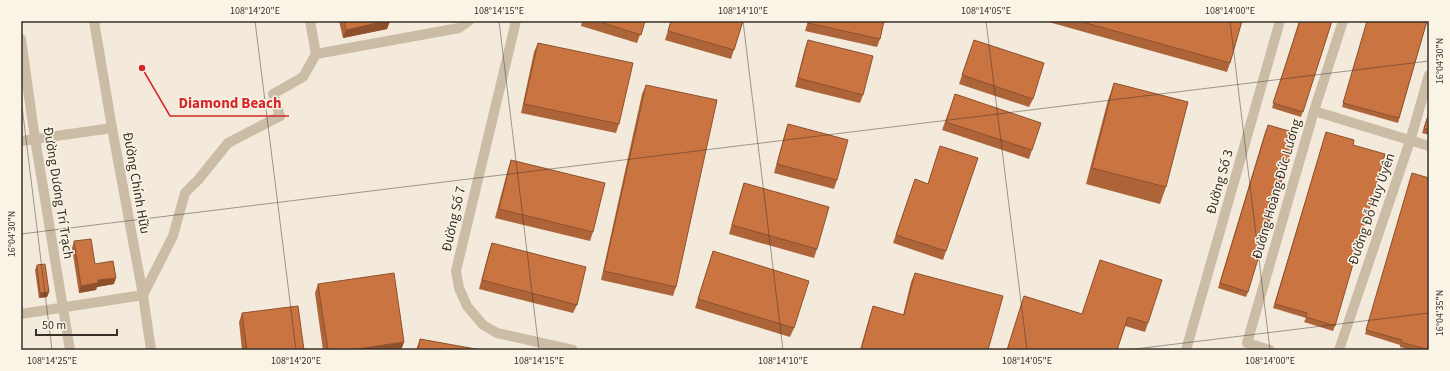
<svg xmlns="http://www.w3.org/2000/svg" width="1450" height="371" font-family="'Source Sans 3',sans-serif">
  <style>
    .lines { fill: none; stroke-linecap: round; stroke-linejoin: round }
    .minor { stroke: #cbbca6; stroke-width: 10 }
    .tertiary { stroke: #cbbca6; stroke-width: 10 }
    .wall { fill: #ae6439 }
    .shaded-wall { fill: #8d512e }
    .building { fill: #ca7442; stroke: #8d512e }
    .ticks { fill: none; stroke: #372e27; stroke-width: 1; stroke-opacity: 0.45 }
    .labels { text-anchor: middle; dominant-baseline: central; stroke-width: 3; stroke-linejoin: round; paint-order: stroke }
    .street-label { font-size: 14px; fill: #372e27; stroke: #faf4e7 }
    .leader { fill: none; stroke: #d62828; stroke-width: 1.5 }
    .callout-dot { fill: #d62828; stroke: #faf4e7; stroke-width: 1.5 }
    .callout-label { font-size: 15px; text-anchor: middle; font-weight: bold; fill: #d62828; stroke: #faf4e7; stroke-width: 3; stroke-linejoin: round; paint-order: stroke }
    .neatline { fill: none; stroke: #372e27; stroke-width: 1.5 }
    .ticks-label { font-size: 10px; text-anchor: middle; fill: #372e27 }
  </style>
  <rect width="100%" height="100%" fill="#f3eadb"/>
  <g class="lines">
    <g class="minor">
      <polyline points="310,21 316,54"/>
      <polyline points="516,21 456,271 459,288 467,306 483,325 497,333 573,350"/>
      <polyline points="21,39 35,139 70,350"/>
      <polyline points="1314,111 1429,146"/>
      <polyline points="21,141 112,128"/>
      <polyline points="21,314 143,295 173,236 185,193 198,180 228,143 280,116 273,94 303,77 316,54 459,28 469,21"/>
      <polyline points="1186,350 1280,21"/>
      <polyline points="1270,350 1247,343 1314,111 1343,21"/>
      <polyline points="1339,350 1410,141 1429,75"/>
    </g>
    <polyline class="tertiary" points="94,21 112,128 143,295 151,350"/>
  </g>
  <g class="wall">
    <polygon points="339,21 390,21 387,29 343,38"/>
    <polygon points="582,21 645,21 637,43 581,26"/>
    <polygon points="671,21 743,21 731,59 665,40"/>
    <polygon points="808,21 884,21 880,39 877,47 805,31"/>
    <polygon points="1045,21 1242,21 1230,63 1227,72"/>
    <polygon points="1299,21 1332,21 1301,117 1272,108"/>
    <polygon points="1367,21 1427,21 1398,123 1342,107"/>
    <polygon points="808,40 863,95 860,103 795,87 805,48"/>
    <polygon points="974,40 1033,99 1029,107 959,84"/>
    <polygon points="538,43 619,124 616,133 521,113 534,52"/>
    <polygon points="1114,83 1166,187 1160,204 1086,184 1108,100"/>
    <polygon points="646,85 676,287 673,296 601,280 642,94"/>
    <polygon points="955,94 1032,150 1029,159 942,130"/>
    <polygon points="1429,112 1429,135 1422,133"/>
    <polygon points="788,124 837,180 834,189 774,173 785,133"/>
    <polygon points="1266,129 1248,292 1246,297 1218,288"/>
    <polygon points="1326,132 1353,145 1335,326 1333,331 1304,322 1306,318 1273,308"/>
    <polygon points="940,146 978,158 943,260 893,243 915,179 928,184"/>
    <polygon points="511,160 593,232 590,241 495,218 508,169"/>
    <polygon points="1412,173 1429,350 1410,350 1400,347 1400,345 1365,334"/>
    <polygon points="744,183 817,249 814,258 729,234 741,192"/>
    <polygon points="74,241 95,264 114,284 97,287 96,290 79,293 72,248"/>
    <polygon points="492,243 577,305 573,313 479,289 489,251"/>
    <polygon points="713,251 794,328 790,337 695,308"/>
    <polygon points="37,265 49,292 47,297 39,298 35,270"/>
    <polygon points="1097,269 1148,323 1145,332 1125,326 1117,350 1007,350 1024,296 1082,314"/>
    <polygon points="915,273 988,350 860,350 870,315 873,306 903,315 911,282"/>
    <polygon points="318,284 404,342 401,350 323,350 315,293"/>
    <polygon points="242,313 304,350 242,350 239,322"/>
    <polygon points="420,339 481,350 416,350"/>
  </g>
  <g class="shaded-wall">
    <polygon points="387,21 390,21 387,29 343,38 346,30"/>
    <polygon points="116,278 114,284 97,287 96,290 79,293 81,286 98,280"/>
    <polygon points="49,292 47,297 39,298 40,293"/>
    <polygon points="404,342 401,350 351,350"/>
  </g>
  <g class="building">
    <polygon points="344,21 387,21 346,30"/>
    <polygon points="597,21 645,21 641,35"/>
    <polygon points="671,21 743,21 734,50 668,31"/>
    <polygon points="809,21 884,21 880,39 808,23"/>
    <polygon points="1079,21 1242,21 1230,63"/>
    <polygon points="1300,21 1332,21 1303,112 1273,103"/>
    <polygon points="1367,21 1427,21 1399,118 1343,103"/>
    <polygon points="808,40 873,56 863,95 798,78"/>
    <polygon points="974,40 1044,63 1033,99 962,75"/>
    <polygon points="538,43 633,63 619,124 524,104"/>
    <polygon points="1114,83 1188,102 1166,187 1092,168"/>
    <polygon points="646,85 717,100 676,287 604,271"/>
    <polygon points="955,94 1041,123 1032,150 946,122"/>
    <polygon points="1429,113 1429,130 1424,128"/>
    <polygon points="788,124 848,140 837,180 777,164"/>
    <polygon points="1268,125 1296,133 1248,292 1220,283"/>
    <polygon points="1326,132 1354,140 1353,145 1385,154 1335,326 1306,317 1307,313 1275,304"/>
    <polygon points="940,146 978,158 946,251 896,235 915,179 928,184"/>
    <polygon points="511,160 605,183 593,232 499,209"/>
    <polygon points="1412,173 1429,178 1429,350 1401,342 1402,340 1366,330"/>
    <polygon points="744,183 829,207 817,249 732,225"/>
    <polygon points="91,239 95,264 113,261 116,278 98,280 98,283 81,286 74,241"/>
    <polygon points="492,243 586,267 577,305 482,280"/>
    <polygon points="713,251 809,281 794,328 698,299"/>
    <polygon points="1100,260 1162,280 1148,323 1128,317 1117,350 1007,350 1024,296 1082,314"/>
    <polygon points="45,264 49,292 40,293 37,265"/>
    <polygon points="394,273 404,342 351,350 328,350 318,284"/>
    <polygon points="915,273 1003,296 988,350 861,350 873,306 904,315"/>
    <polygon points="298,306 304,350 247,350 242,313"/>
    <polygon points="420,339 481,350 418,350"/>
  </g>
  <path class="ticks" d="M255 21 296 350M499 21 539 350M743 21 783 350M986 21 1027 350M1230 21 1270 350M21 98 52 350M21 234 1429 61M1127 350 1429 313"/>
  <g class="labels">
    <g class="street-label">
      <text transform="translate(1220 182) rotate(-74)">Đường Số 3</text>
      <text transform="translate(136 183) rotate(80)">Đường Chính Hữu</text>
      <text transform="translate(1277 189) rotate(-74)">Đường Hoàng Đức Lương</text>
      <text transform="translate(58 193) rotate(81)">Đường Dương Trí Trạch</text>
      <text transform="translate(1372 209) rotate(-71)">Đường Đỗ Huy Uyên</text>
      <text transform="translate(454 219) rotate(-77)">Đường Số 7</text>
    </g>
  </g>
  <path class="leader" d="M142 68L170 116H289"/>
  <circle class="callout-dot" cx="142" cy="68" r="4"/>
  <g class="callout-label">
    <text x="230" y="108">Diamond Beach</text>
  </g>
  <rect width="1450" height="371" fill="none" stroke="#faf4e7" stroke-width="44"/>
  <path d="M36 329v6h81v-6" fill="none" stroke="#372e27" stroke-width="2"/>
  <text x="42" y="329" font-size="12" fill="#372e27" stroke="#faf4e7" stroke-width="3" paint-order="stroke">50 m</text>
  <rect x="22" y="22" width="1406" height="327" class="neatline"/>
  <g class="ticks-label">
    <text x="255" y="14">108°14'20"E</text>
    <text x="499" y="14">108°14'15"E</text>
    <text x="743" y="14">108°14'10"E</text>
    <text x="986" y="14">108°14'05"E</text>
    <text x="1230" y="14">108°14'00"E</text>
    <text transform="translate(1439 61) rotate(-90)" y="4">16°04'30"N</text>
    <text transform="translate(11 234) rotate(-90)" y="4">16°04'30"N</text>
    <text transform="translate(1439 313) rotate(-90)" y="4">16°04'35"N</text>
    <text x="52" y="364">108°14'25"E</text>
    <text x="296" y="364">108°14'20"E</text>
    <text x="539" y="364">108°14'15"E</text>
    <text x="783" y="364">108°14'10"E</text>
    <text x="1027" y="364">108°14'05"E</text>
    <text x="1270" y="364">108°14'00"E</text>
  </g>
</svg>
